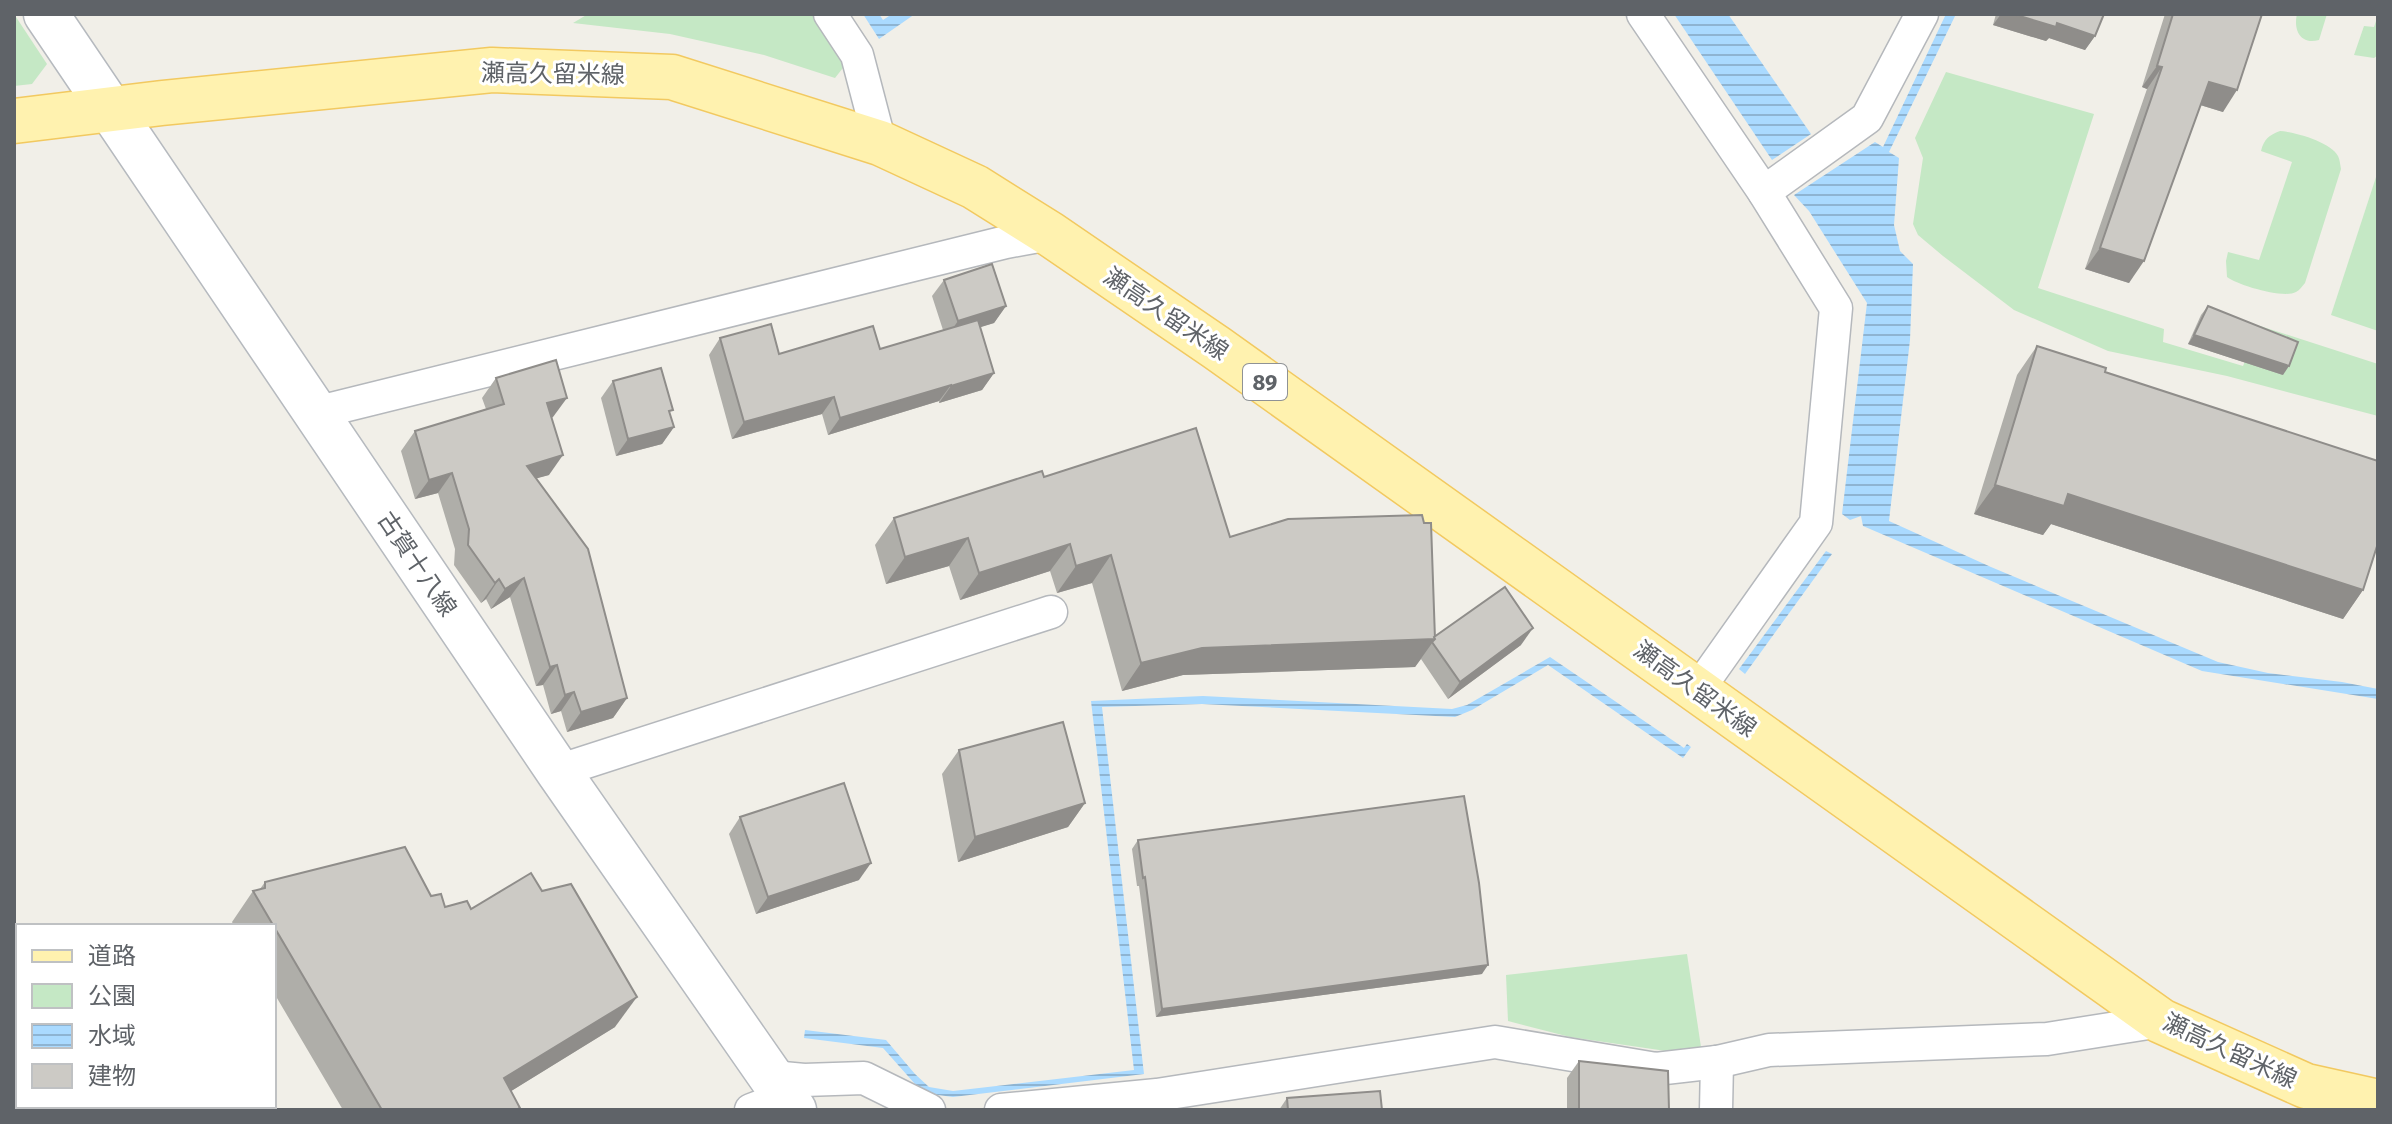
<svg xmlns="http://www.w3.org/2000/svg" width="2392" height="1124" font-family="'Fira Sans','Noto Sans JP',sans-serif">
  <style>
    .green { fill: #c5e8c5 }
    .water { fill: url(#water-rules) }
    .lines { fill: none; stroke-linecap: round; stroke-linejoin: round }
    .minor-casing { stroke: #b5b8bc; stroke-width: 35 }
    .secondary-casing { stroke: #b6babf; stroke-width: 47 }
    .primary-casing { stroke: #f2c960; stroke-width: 47 }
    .minor { stroke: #fff; stroke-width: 32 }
    .secondary { stroke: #fff; stroke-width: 44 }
    .primary { stroke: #fff2af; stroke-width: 44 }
    .wall { fill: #afaea9 }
    .shaded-wall { fill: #8f8d8a }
    .building { fill: #cccac5; stroke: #8f8d8a; stroke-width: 2 }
    .labels { text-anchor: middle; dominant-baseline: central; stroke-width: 6; stroke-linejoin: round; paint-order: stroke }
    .shield { fill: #fff; stroke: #8f9295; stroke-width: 2 }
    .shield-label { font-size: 22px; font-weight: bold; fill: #5f6368 }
    .street-label { font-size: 24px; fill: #5f6368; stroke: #fff }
  </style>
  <defs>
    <pattern id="water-rules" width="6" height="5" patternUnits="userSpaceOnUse" patternTransform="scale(2)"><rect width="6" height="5" fill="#aadaff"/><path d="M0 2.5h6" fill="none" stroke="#8eb4d2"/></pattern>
  </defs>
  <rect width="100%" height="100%" fill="#f1efe8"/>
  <g class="green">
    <polygon points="14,14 47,64 32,84 14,86"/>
    <polygon points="588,14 819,14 850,59 835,78 764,55 670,34 573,23"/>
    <path d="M2297 14H2327L2319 40C2301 45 2293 31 2297 14Z"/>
    <polygon points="2378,15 2378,55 2374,58 2354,55 2364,26 2374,27"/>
    <polygon points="1946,72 2094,114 2038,288 2164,329 2163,342 2243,366 2260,326 2378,364 2378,416 2227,376 2108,351 2014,310 1943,256 1918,235 1913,224 1923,158 1915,138"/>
    <path d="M2280 131C2295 132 2331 142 2338 156 2340 160 2340 164 2341 169L2305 283C2302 286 2300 290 2296 292 2284 299 2237 285 2227 277L2226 261 2228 252 2259 260 2292 162 2261 151C2264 139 2269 135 2280 131Z"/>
    <polygon points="2378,171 2378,331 2331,315"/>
    <polygon points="1687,954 1701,1047 1666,1051 1570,1037 1508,1021 1506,975"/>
  </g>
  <g class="water">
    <polygon points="863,14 879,14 883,20 892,14 915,14 879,39"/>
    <polygon points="1674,14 1728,14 1811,134 1772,160"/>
    <polygon points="1946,14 1956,14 1889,152 1899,158 1894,225 1900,251 1913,264 1910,340 1889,521 1991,567 2218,662 2268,673 2342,682 2378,689 2378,699 2202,671 1863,526 1861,516 1850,520 1842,514 1867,303 1809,211 1794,195 1875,142 1883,147"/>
    <polygon points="1826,551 1832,554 1745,674 1739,669"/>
    <polygon points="1550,657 1684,748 1687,744 1691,747 1683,758 1548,665 1472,710 1455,717 1202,704 1102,707 1144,1074 953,1097 923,1093 883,1048 804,1038 805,1030 886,1040 915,1074 929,1087 953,1091 1134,1070 1091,701 1203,696 1452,709 1467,705"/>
  </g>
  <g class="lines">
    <g class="minor-casing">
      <g id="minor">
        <polyline points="830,14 857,55 880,143"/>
        <polyline points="1643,14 1764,192 1836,308 1816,523 1697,691"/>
        <polyline points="1764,192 1867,118 1922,14"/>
        <polyline points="315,413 1006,242 1050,234"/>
        <polyline points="558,771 1051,612"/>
        <polyline points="772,1077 804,1080 864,1078 929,1110"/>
        <polyline points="14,1093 18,1105"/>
        <polyline points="751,1110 785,1097"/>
        <polyline points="1001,1110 1157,1095 1495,1042 1656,1069 1717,1062 1769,1050 2047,1039 2161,1021"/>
        <polyline points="1716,1110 1717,1062"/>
      </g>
    </g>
    <g class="secondary-casing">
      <polyline id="secondary" points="46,14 558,771 794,1110"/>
    </g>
    <g class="primary-casing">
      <polyline id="primary" points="14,121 162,103 492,70 672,77 880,143 975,187 1050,234 1217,348 2161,1021 2306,1086 2378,1102"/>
    </g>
    <use href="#minor" class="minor"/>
    <use href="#secondary" class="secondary"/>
    <use href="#primary" class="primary"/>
  </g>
  <g class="wall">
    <polygon points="1996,14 2104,14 2095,36 2085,50 2049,38 2046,41 1993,25"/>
    <polygon points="2165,14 2262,14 2223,112 2200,105 2129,283 2085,269 2147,89 2142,87"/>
    <polygon points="944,280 1006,306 994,323 980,327 994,373 982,390 939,403 939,401 828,435 822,414 732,439 709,355 720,338 779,354 880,349 943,330 932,296"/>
    <polygon points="2208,306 2283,375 2188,344 2201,315"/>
    <polygon points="2037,346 2105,372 2363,590 2343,619 2051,524 2043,535 1974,514 2017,375"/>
    <polygon points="496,378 553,417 551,418 549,475 536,478 627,698 613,718 567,732 561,711 551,714 543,685 536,686 510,597 491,609 486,599 481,603 454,565 455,549 438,493 415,499 401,451 415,431 486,409 482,398"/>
    <polygon points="613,381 670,414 674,427 662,444 616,456 601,398"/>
    <polygon points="1044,477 1230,537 1434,636 1521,645 1448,699 1421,659 1415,667 1183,675 1122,691 1092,583 1057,593 1050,571 960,600 949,566 886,584 875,545 894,518"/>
    <polygon points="959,750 1085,803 1068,827 958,862 942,774"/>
    <polygon points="740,817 859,880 756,914 729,834"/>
    <polygon points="1138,840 1482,974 1156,1017 1139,886 1137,886 1132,849"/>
    <polygon points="265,882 431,896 445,907 471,909 615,1027 511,1091 518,1110 343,1110 274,993 274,926 234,926 232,922 253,891 260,889"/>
    <polygon points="1579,1061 1669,1110 1567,1110 1567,1078"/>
    <polygon points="1287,1098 1382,1110 1279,1110"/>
    <polygon points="88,1106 179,1106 180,1110 89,1110"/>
  </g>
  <g class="shaded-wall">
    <polygon points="2001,14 2013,14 2057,23 2095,36 2085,50 2049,38 2046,41 1993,25"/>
    <polygon points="2157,66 2162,67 2147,89 2142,87"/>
    <polygon points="2209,82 2237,90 2223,112 2194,103"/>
    <polygon points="2100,248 2144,261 2129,283 2085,269"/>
    <polygon points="1006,306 994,323 946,338 958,321"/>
    <polygon points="2194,335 2289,366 2283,375 2188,344"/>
    <polygon points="994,373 982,390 939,403 951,386"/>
    <polygon points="951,385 939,401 828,435 840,418"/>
    <polygon points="834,397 822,414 732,439 744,422"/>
    <polygon points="567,398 553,417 533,423 547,403"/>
    <polygon points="674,427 662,444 616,456 628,439"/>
    <polygon points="563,455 549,475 513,485 527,466"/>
    <polygon points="452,473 438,493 415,499 429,480"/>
    <polygon points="1995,485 2068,494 2363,590 2343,619 2051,524 2043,535 1974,514"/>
    <polygon points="968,538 949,566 886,584 905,557"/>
    <polygon points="1070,544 1050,571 960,600 979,573"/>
    <polygon points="1111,555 1092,583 1057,593 1076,566"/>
    <polygon points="524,578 510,597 491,609 505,589"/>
    <polygon points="499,579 486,599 481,603 495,583"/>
    <polygon points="1533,628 1521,645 1448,699 1460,682"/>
    <polygon points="1435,639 1415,667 1183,675 1122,691 1141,663 1202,648"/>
    <polygon points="557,665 543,685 536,686 550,667"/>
    <polygon points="574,692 561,711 551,714 565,695"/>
    <polygon points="627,698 613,718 567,732 581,712"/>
    <polygon points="1085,803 1068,827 958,862 975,837"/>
    <polygon points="871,863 859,880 756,914 768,897"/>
    <polygon points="1488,965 1482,974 1156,1017 1162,1009"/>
    <polygon points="637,997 615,1027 482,1109 504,1078"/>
  </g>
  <g class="building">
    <polygon points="2013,14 2104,14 2095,36 2057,23 2056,27"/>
    <polygon points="2173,14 2262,14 2237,90 2209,82 2144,261 2100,248 2162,67 2157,66"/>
    <polygon points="992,264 1006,306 958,321 944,280"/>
    <polygon points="2208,306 2298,342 2289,366 2194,335"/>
    <polygon points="978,320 994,373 951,386 951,385 840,418 834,397 744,422 720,338 771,324 779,354 873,326 880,349"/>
    <polygon points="2037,346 2106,368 2105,372 2378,461 2378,543 2363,590 2068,494 2064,506 1995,485"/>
    <polygon points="556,360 567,398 547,403 563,455 527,466 588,549 627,698 581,712 574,692 565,695 557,665 550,667 524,578 505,589 499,579 495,583 468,545 469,529 452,473 429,480 415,431 504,404 496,378"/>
    <polygon points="661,368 673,410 669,411 674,427 628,439 613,381"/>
    <polygon points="1196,428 1230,537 1288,519 1422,515 1424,523 1431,523 1435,639 1202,648 1141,663 1111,555 1076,566 1070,544 979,573 968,538 905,557 894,518 1042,471 1044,477"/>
    <polygon points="1505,587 1533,628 1460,682 1432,642 1435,639 1434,637"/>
    <polygon points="1063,722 1085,803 975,837 959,750"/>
    <polygon points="844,783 871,863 768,897 740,817"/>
    <polygon points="1464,796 1479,883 1488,965 1162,1009 1145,877 1143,878 1138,840"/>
    <polygon points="405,847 431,896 441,894 445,907 467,901 471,909 531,873 542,891 571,884 637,997 504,1078 520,1108 516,1110 382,1110 253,891 265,888 265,882"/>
    <polygon points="1579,1061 1668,1071 1669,1110 1579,1110"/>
    <polygon points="1380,1091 1382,1110 1288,1110 1287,1098"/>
    <polygon points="112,1106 179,1106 180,1110 113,1110"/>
  </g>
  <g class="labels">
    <rect class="shield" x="1243" y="364" width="44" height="36" rx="6"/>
    <g class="shield-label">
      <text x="1265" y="382">89</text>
    </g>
    <g class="street-label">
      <text transform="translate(553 74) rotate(1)">瀬高久留米線</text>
      <text transform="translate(1166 314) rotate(34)">瀬高久留米線</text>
      <text transform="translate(417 564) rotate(56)">古賀十八線</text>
      <text transform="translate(1695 689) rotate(36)">瀬高久留米線</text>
      <text transform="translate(2230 1051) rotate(25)">瀬高久留米線</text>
    </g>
  </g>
  <rect width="2392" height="1124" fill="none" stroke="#5f6368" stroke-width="32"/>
  <rect x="16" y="924" width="260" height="184" fill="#ffffff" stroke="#bfc1c3" stroke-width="2"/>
  <rect x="32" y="950" width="40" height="12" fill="#fff2af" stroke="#bfc1c3" stroke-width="2"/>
  <text x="88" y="964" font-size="24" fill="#5f6368">道路</text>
  <rect x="32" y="984" width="40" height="24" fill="#c5e8c5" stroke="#bfc1c3" stroke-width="2"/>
  <text x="88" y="1004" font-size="24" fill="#5f6368">公園</text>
  <rect x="32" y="1024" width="40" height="24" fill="url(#water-rules)" stroke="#bfc1c3" stroke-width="2"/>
  <text x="88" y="1044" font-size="24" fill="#5f6368">水域</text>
  <rect x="32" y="1064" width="40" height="24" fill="#cccac5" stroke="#bfc1c3" stroke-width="2"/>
  <text x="88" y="1084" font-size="24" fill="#5f6368">建物</text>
</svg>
